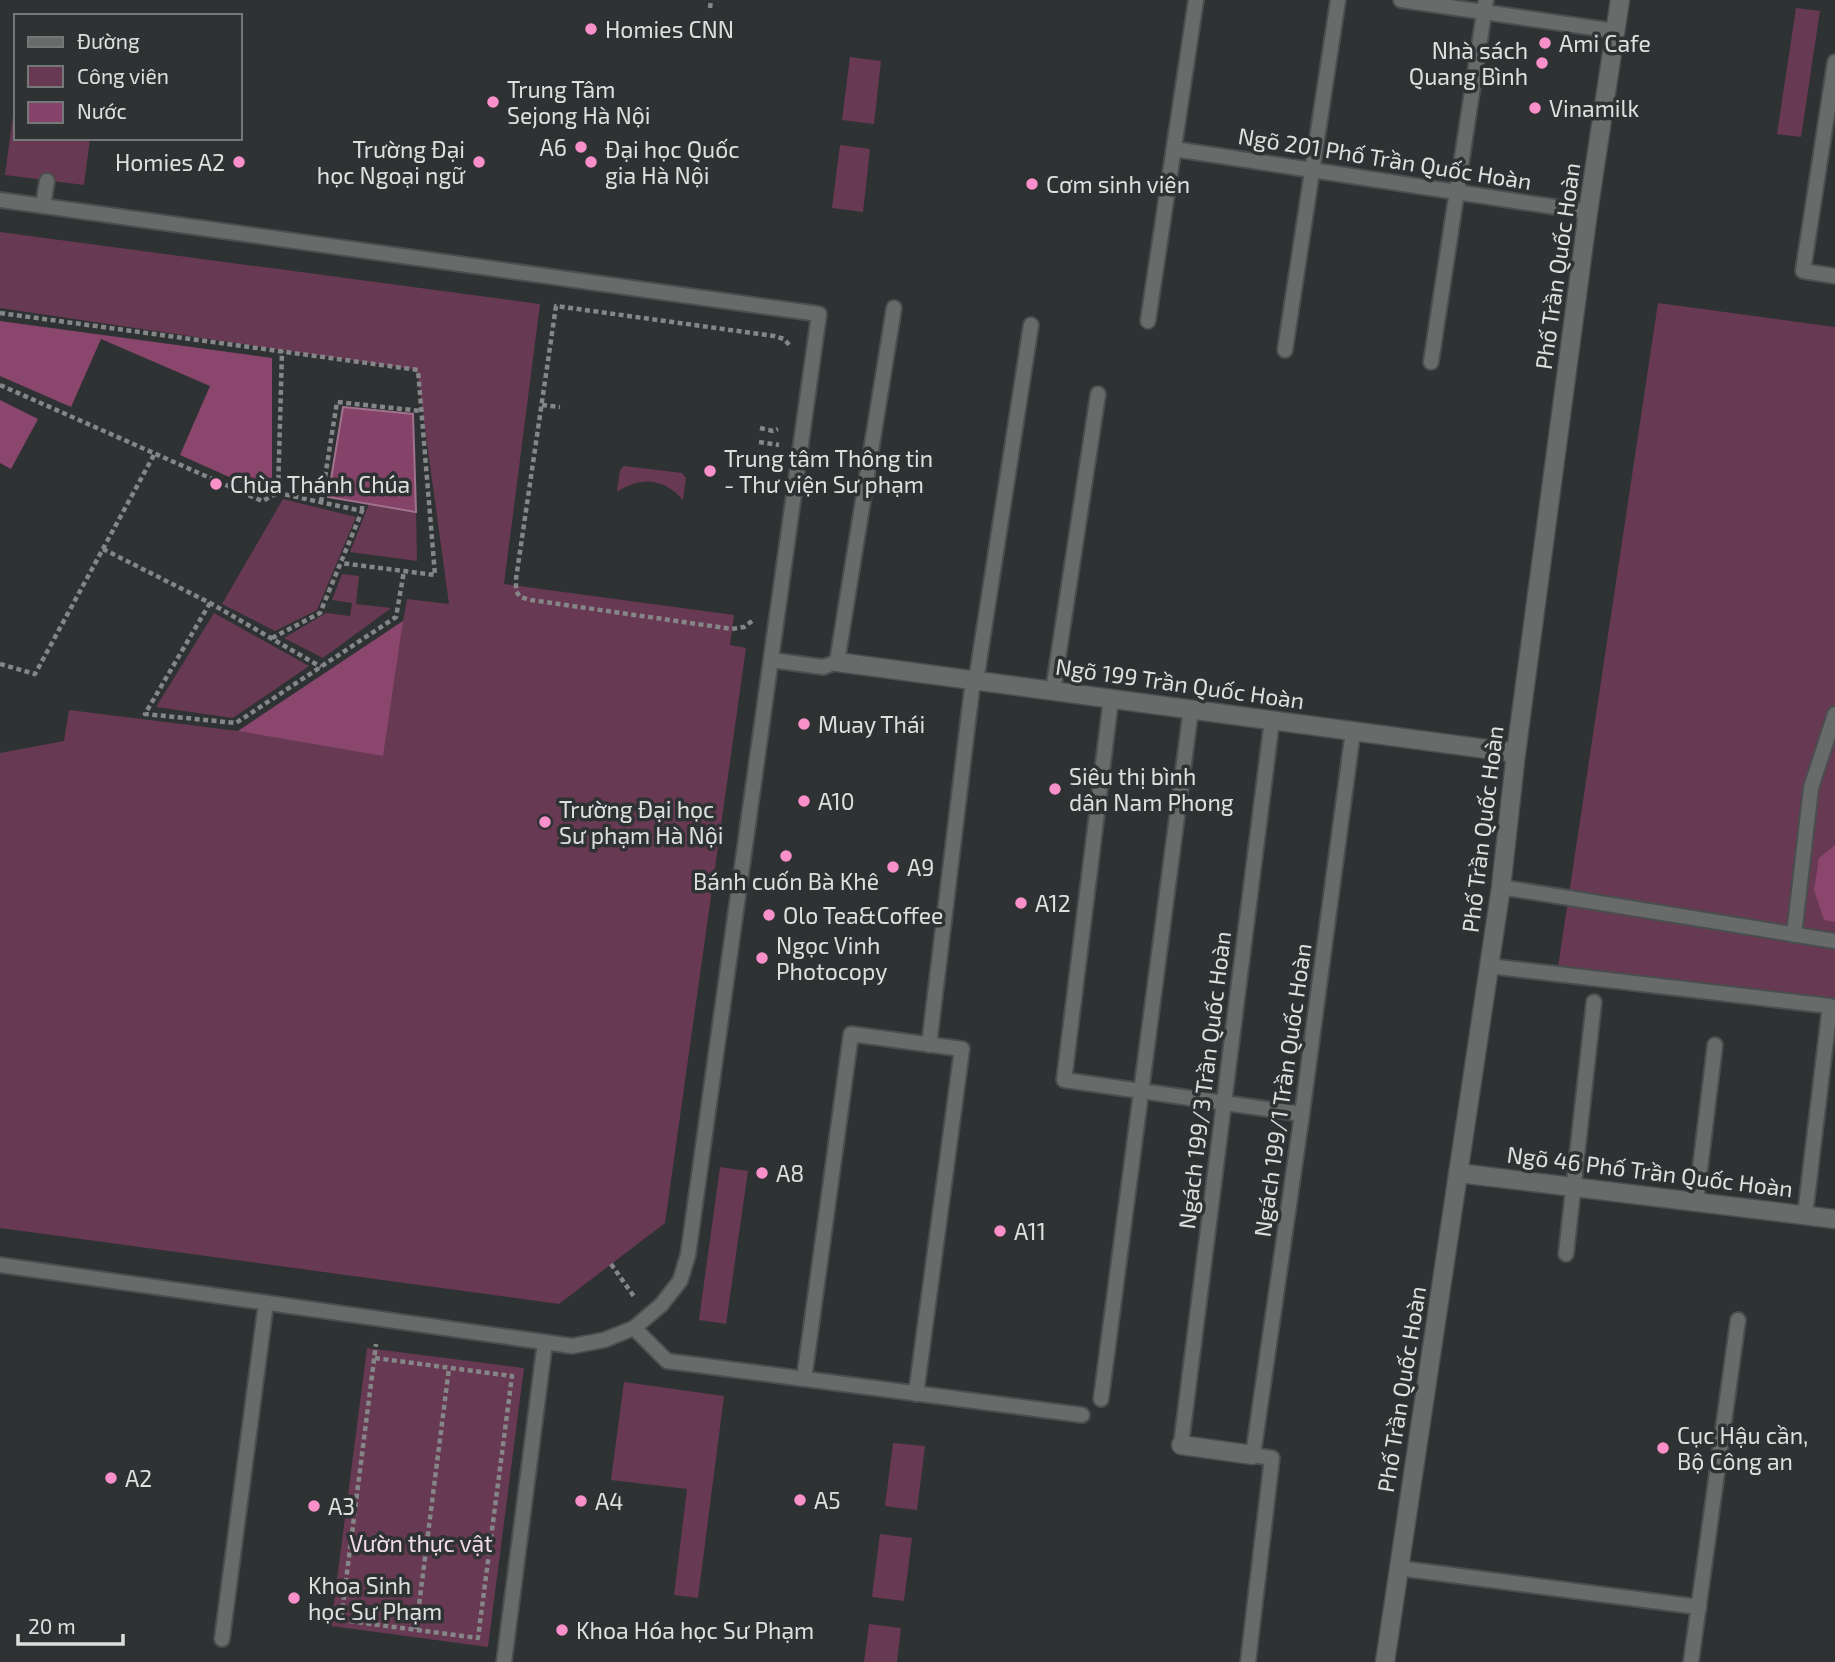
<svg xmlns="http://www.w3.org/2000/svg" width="1835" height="1662" font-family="'Exo 2',sans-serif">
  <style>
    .green { fill: #673953 }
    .forest { fill: #8a466d }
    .water { fill: #864369; stroke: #a0728d; stroke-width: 2 }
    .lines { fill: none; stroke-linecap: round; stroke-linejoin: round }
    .service-casing { stroke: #4b4e4f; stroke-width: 18 }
    .minor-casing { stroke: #4b4e4f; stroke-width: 21 }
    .tertiary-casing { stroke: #4b4e4f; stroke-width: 21 }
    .path { stroke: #848687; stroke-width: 4.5; stroke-dasharray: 5 3.5; stroke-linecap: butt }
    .service { stroke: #696b6b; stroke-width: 14 }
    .minor { stroke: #696b6b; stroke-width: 18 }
    .tertiary { stroke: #696b6b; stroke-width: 18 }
    .poi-dot { fill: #f990ca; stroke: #2f3233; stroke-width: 2.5 }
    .labels { text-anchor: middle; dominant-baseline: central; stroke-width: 7; stroke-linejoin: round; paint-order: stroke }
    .poi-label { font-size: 23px; fill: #dee0e0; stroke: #2f3233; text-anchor: start }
    .street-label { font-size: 23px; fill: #dee0e0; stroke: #2f3233 }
    .park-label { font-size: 23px; fill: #f2dce7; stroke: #2f3233 }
  </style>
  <rect width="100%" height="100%" fill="#2f3233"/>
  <g class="green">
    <polygon points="1796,8 1820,11 1801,137 1777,134"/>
    <polygon points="850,57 881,61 874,124 842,120"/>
    <polygon points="16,93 16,138 90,138 84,185 5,175"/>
    <polygon points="840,145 870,149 863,212 832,208"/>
    <polygon points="0,232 540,304 504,584 734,615 730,645 746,648 665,1223 559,1304 0,1228 0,753 64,741 69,710 238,731 403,621 407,599 449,604 417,370 0,308"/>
    <polygon points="1658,303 1835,327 1835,1000 1558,967"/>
    <path d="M624 466 682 473 686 478 683 500C664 478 640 476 617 492L620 470Z"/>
    <polygon points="283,499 356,517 317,610 275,631 222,604"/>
    <polygon points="369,504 416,512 417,561 350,552"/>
    <polygon points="342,574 359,576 356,604 391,608 323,658 284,638 326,613 350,616 352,603 332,600"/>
    <polygon points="214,613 309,666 233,718 156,707"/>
    <polygon points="720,1167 748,1171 726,1324 699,1320"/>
    <polygon points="367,1348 524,1368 488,1647 331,1626"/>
    <polygon points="624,1382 724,1396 698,1598 674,1595 687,1489 611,1480"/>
    <polygon points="893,1443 925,1446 917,1510 885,1506"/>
    <polygon points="880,1534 912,1538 904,1601 872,1597"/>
    <polygon points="869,1624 901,1628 897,1662 864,1662"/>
  </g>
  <g class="forest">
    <polygon points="0,321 272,358 272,483 247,485 180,455 210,386 101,339 71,407 0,376"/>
    <polygon points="0,400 38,419 11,469 0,463"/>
    <polygon points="403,621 383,756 238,731"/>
    <polygon points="1835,845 1835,922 1824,920 1814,890 1819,858"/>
  </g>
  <polygon class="water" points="343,407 413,414 416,512 328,497"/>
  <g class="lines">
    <g class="service-casing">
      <g id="service">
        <polyline points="1401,0 1615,31"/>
        <polyline points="1835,62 1803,271 1835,276"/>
        <polyline points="1174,149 1588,212"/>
        <polyline points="0,200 819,314 688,1255 680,1281 661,1305 634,1328 604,1340 572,1346 0,1265"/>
        <polyline points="43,206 47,181"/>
        <polyline points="1148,321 1196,0"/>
        <polyline points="1285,350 1338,0"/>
        <polyline points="1431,362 1486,0"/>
        <polyline points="771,660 823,667 837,662 894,308"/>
        <polyline points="976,681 1031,325"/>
        <polyline points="1053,691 1098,394"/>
        <polyline points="1111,699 1064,1080 1302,1114"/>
        <polyline points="1501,887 1835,941"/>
        <polyline points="1794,935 1811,788 1835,714"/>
        <polyline points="1489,966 1830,1006 1805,1215"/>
        <polyline points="929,1045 973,680"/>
        <polyline points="1696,1202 1715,1045"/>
        <polyline points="1566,1254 1594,1002"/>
        <polyline points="634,1328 667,1361 1082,1415"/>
        <polyline points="804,1379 851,1034 962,1049 916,1394"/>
        <polyline points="1101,1399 1191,709"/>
        <polyline points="1181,1445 1272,720"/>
        <polyline points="1398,1568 1699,1607"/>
        <polyline points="222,1639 266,1303"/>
        <polyline points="504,1662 545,1342"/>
        <polyline points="1248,1662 1272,1458 1253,1455 1302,1114 1353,731"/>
        <polyline points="1691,1662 1738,1320"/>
      </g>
    </g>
    <g class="minor-casing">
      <g id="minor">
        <polyline points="837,662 1516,753"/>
        <polyline points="1458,1173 1835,1219"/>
        <polyline points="1181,1445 1253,1455"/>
      </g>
    </g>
    <g class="tertiary-casing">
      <polyline id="tertiary" points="1385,1662 1501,887 1516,753 1588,212 1620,0"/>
    </g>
    <g class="path">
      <polyline points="710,8 711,0"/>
      <polyline points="0,313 418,370 435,575 341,563"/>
      <polyline points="0,385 262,501 278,493"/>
      <polyline points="542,405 560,407"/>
      <polyline points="760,428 773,431 778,429"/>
      <polyline points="759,442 779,445"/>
      <polyline points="757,454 773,458 774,461"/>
      <polyline points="321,502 337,402 421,411"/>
      <polyline points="362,511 362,503"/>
      <polyline points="103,549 210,603 321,667"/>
      <polyline points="210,603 145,714 236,723 396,617 404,571"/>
      <polyline points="752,621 744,627 732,629 531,600 520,597 516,591 516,579 556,306 774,336 784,339 790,346"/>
      <polyline points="272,638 320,613 362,511 278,493 282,351"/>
      <polyline points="0,664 35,674 155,453"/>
      <polyline points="611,1264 635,1298"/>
      <polyline points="375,1358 512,1376 478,1638 341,1620 376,1344"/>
      <polyline points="416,1629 449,1368"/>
    </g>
    <use href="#service" class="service"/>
    <use href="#minor" class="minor"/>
    <use href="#tertiary" class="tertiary"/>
  </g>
  <g class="poi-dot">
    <circle cx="591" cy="29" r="7"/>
    <circle cx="1545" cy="43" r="7"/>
    <circle cx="1542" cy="63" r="7"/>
    <circle cx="493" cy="102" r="7"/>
    <circle cx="1535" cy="108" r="7"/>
    <circle cx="581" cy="147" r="7"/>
    <circle cx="239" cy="162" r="7"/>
    <circle cx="479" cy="162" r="7"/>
    <circle cx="591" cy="162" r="7"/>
    <circle cx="1032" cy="184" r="7"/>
    <circle cx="710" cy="471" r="7"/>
    <circle cx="216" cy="484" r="7"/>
    <circle cx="804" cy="724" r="7"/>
    <circle cx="1055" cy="789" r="7"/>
    <circle cx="804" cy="801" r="7"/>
    <circle cx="545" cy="822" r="7"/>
    <circle cx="786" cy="856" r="7"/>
    <circle cx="893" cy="867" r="7"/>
    <circle cx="1021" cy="903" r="7"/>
    <circle cx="769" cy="915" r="7"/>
    <circle cx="762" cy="958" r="7"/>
    <circle cx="762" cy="1173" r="7"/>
    <circle cx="1000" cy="1231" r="7"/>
    <circle cx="1663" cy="1448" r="7"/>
    <circle cx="111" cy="1478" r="7"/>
    <circle cx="800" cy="1500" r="7"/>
    <circle cx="581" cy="1501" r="7"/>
    <circle cx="314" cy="1506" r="7"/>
    <circle cx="294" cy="1598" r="7"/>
    <circle cx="562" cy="1630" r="7"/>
  </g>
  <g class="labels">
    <g class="poi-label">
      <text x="605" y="29">Homies CNN</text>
      <text x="1559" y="43">Ami Cafe</text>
      <text x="1528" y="50" text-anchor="end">Nhà sách<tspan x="1528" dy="26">Quang Bình</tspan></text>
      <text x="507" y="89">Trung Tâm<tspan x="507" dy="26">Sejong Hà Nội</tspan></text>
      <text x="1549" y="108">Vinamilk</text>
      <text x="567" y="147" text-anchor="end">A6</text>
      <text x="465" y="149" text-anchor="end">Trường Đại<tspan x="465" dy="26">học Ngoại ngữ</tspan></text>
      <text x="605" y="149">Đại học Quốc<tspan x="605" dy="26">gia Hà Nội</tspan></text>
      <text x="225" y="162" text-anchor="end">Homies A2</text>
      <text x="1046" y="184">Cơm sinh viên</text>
      <text x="724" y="458">Trung tâm Thông tin<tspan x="724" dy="26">- Thư viện Sư phạm</tspan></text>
      <text x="230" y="484">Chùa Thánh Chúa</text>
      <text x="818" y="724">Muay Thái</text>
      <text x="1069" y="776">Siêu thị bình<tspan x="1069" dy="26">dân Nam Phong</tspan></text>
      <text x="818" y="801">A10</text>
      <text x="559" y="809">Trường Đại học<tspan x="559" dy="26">Sư phạm Hà Nội</tspan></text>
      <text x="907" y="867">A9</text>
      <text x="786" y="881" text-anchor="middle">Bánh cuốn Bà Khê</text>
      <text x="1035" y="903">A12</text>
      <text x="783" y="915">Olo Tea&amp;Coffee</text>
      <text x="776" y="945">Ngọc Vinh<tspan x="776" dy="26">Photocopy</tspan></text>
      <text x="776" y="1173">A8</text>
      <text x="1014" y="1231">A11</text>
      <text x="1677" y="1435">Cục Hậu cần,<tspan x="1677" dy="26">Bộ Công an</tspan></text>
      <text x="125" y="1478">A2</text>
      <text x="814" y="1500">A5</text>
      <text x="595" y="1501">A4</text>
      <text x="328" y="1506">A3</text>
      <text x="308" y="1585">Khoa Sinh<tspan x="308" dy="26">học Sư Phạm</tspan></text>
      <text x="576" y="1630">Khoa Hóa học Sư Phạm</text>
    </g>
    <g class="street-label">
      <text transform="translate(1385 158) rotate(9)">Ngõ 201 Phố Trần Quốc Hoàn</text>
      <text transform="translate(1557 266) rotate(-82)">Phố Trần Quốc Hoàn</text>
      <text transform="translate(1180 683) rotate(8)">Ngõ 199 Trần Quốc Hoàn</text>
      <text transform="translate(1482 829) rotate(-83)">Phố Trần Quốc Hoàn</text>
      <text transform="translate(1204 1080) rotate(-83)">Ngách 199/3 Trần Quốc Hoàn</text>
      <text transform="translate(1282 1090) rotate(-82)">Ngách 199/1 Trần Quốc Hoàn</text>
      <text transform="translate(1650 1171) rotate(7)">Ngõ 46 Phố Trần Quốc Hoàn</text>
      <text transform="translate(1401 1389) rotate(-81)">Phố Trần Quốc Hoàn</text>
    </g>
    <g class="park-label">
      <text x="421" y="1543">Vườn thực vật</text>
    </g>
  </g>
  <rect x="14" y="14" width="228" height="126" fill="#2f3233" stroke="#757878" stroke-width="2"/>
  <rect x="28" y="37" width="35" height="10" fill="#696b6b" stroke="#757878" stroke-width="2"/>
  <text x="77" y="49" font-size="21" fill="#dee0e0">Đường</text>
  <rect x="28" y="66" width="35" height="21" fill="#673953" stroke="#757878" stroke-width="2"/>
  <text x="77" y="84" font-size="21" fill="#dee0e0">Công viên</text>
  <rect x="28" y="102" width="35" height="21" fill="#864369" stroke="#757878" stroke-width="2"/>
  <text x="77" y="119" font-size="21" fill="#dee0e0">Nước</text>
  <path d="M18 1634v10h105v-10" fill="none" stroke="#dee0e0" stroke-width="3.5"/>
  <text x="28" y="1634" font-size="21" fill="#dee0e0" stroke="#2f3233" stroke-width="5" paint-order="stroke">20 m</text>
</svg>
